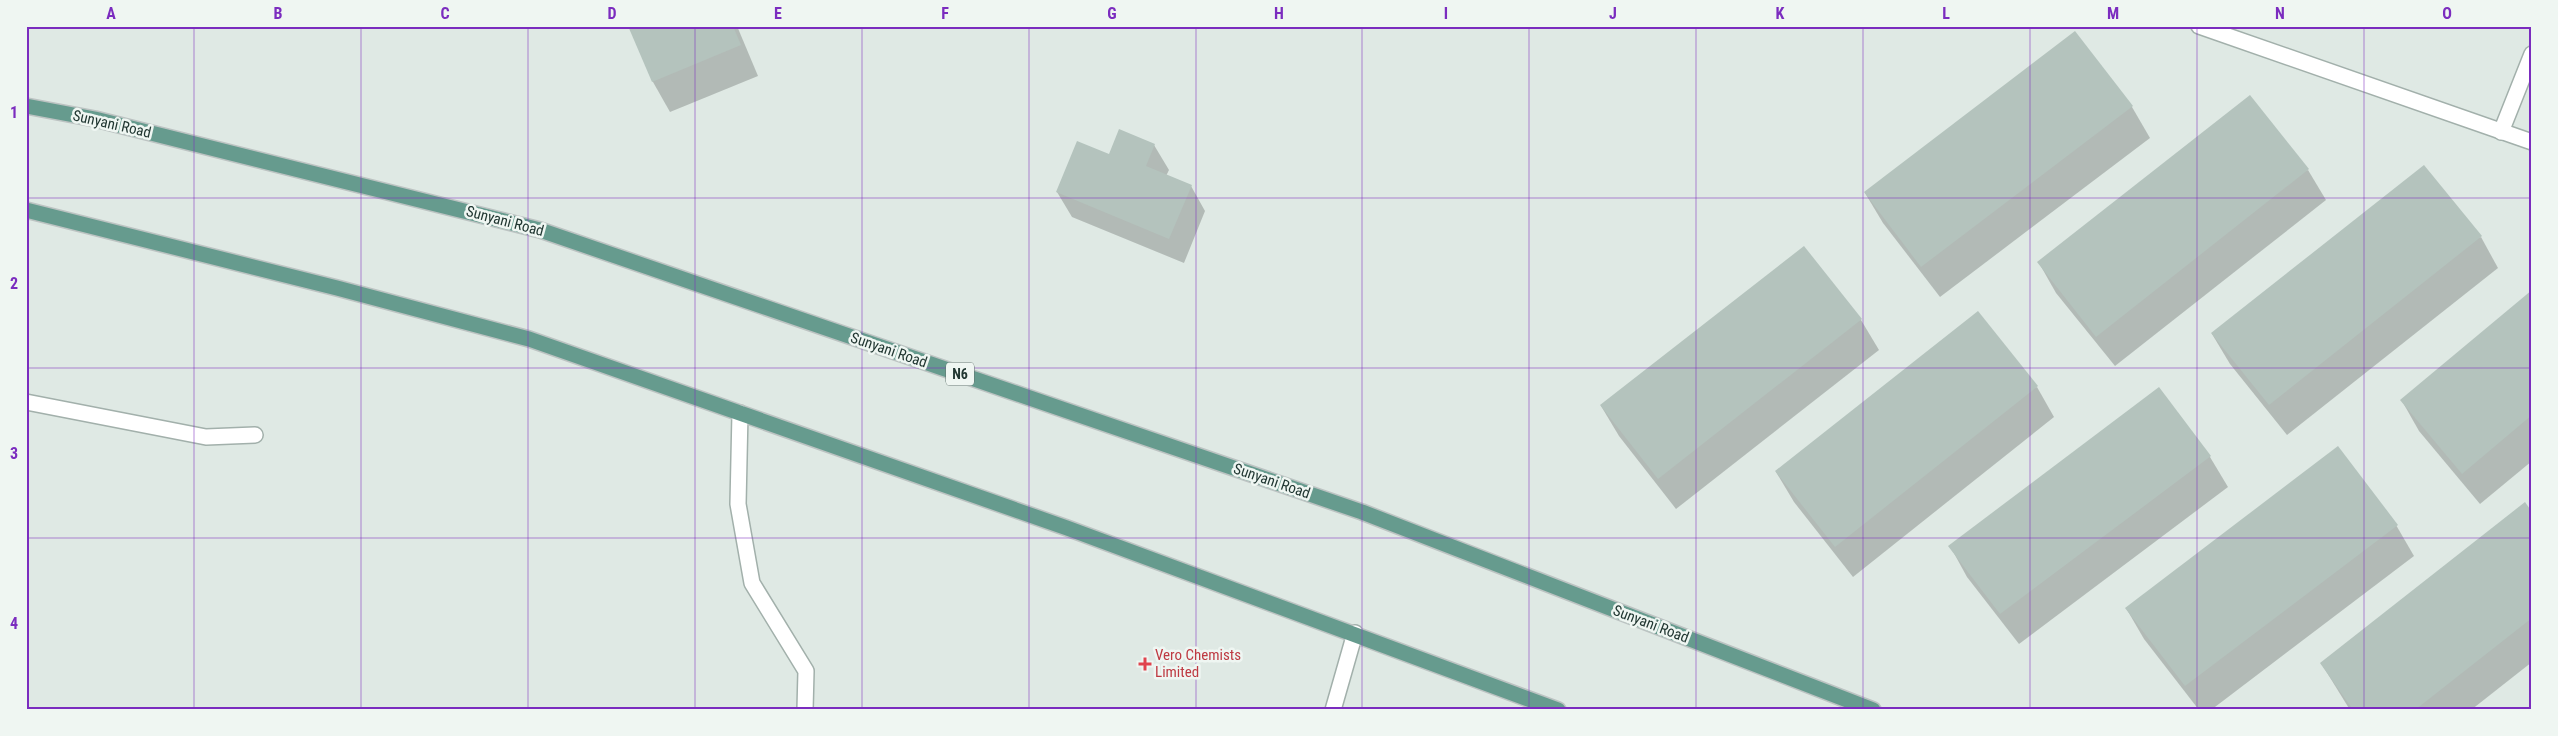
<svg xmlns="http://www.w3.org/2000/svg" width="2558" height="736" font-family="'Roboto Condensed',sans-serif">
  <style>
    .shadow { fill: #0003 }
    .building { fill: #b4c3bd }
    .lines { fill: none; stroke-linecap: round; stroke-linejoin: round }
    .minor-casing { stroke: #a2b0ab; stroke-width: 18 }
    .primary-casing { stroke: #bcc3c2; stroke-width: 18 }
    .minor { stroke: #fff; stroke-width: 15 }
    .primary { stroke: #669b8e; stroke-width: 15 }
    .grid { fill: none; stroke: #7b2cbf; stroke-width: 1; stroke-opacity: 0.55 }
    .health-dot { fill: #e0444e; stroke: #eff6f2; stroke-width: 2 }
    .labels { text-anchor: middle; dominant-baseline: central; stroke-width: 5; stroke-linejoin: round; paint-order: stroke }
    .shield { fill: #eff6f2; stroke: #5f706c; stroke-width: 1 }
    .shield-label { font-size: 14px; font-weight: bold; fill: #213732 }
    .street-label { font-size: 15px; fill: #213732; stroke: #eff6f2 }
    .health-label { font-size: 15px; fill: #be3a42; stroke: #eff6f2; text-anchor: start }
    .neatline { fill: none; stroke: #7b2cbf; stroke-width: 2 }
    .grid-label { font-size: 16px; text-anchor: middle; font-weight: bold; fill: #7b2cbf }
  </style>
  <rect width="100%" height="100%" fill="#dfe9e4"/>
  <g class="shadow">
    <polygon points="630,26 737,26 758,76 670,112 653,82"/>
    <polygon points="2075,33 2132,107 2150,138 1940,297 1883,223 1865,193"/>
    <polygon points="1154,145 1169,170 1166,176 1191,186 1205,211 1184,263 1072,217 1057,192 1109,156"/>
    <polygon points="2308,170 2326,200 2115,366 2056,293 2039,263"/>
    <polygon points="2481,237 2498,268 2287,435 2230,364 2212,334"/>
    <polygon points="1804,248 1861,320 1879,350 1676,509 1619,436 1601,406"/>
    <polygon points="2532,292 2532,461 2480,504 2419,431 2402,401"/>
    <polygon points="2037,387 2054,417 1853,577 1794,502 1776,472"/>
    <polygon points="2159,388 2210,457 2228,487 2019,644 1967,577 1950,546"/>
    <polygon points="2532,514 2532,662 2471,710 2350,710 2321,663"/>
    <polygon points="2396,525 2414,556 2211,710 2199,710 2144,639 2126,608"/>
  </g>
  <g class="building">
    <polygon points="628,26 733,26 741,45 652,82"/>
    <polygon points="2075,31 2133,106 1921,267 1864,192"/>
    <polygon points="2250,95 2309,169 2096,337 2037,262"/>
    <polygon points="1119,129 1155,144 1146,166 1192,185 1169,239 1056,192 1077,141 1109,154"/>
    <polygon points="2424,165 2482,236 2269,405 2211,333"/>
    <polygon points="1804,246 1862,319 1658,479 1600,405"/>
    <polygon points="2532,290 2532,415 2462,474 2400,400"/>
    <polygon points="1978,311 2038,386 1835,547 1775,471"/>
    <polygon points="2159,387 2211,456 2000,614 1948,546"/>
    <polygon points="2338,446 2398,525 2185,686 2125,608"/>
    <polygon points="2525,502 2532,512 2532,618 2415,710 2353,710 2320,663"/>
  </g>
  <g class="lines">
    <g class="minor-casing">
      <g id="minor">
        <polyline points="2199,26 2532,142"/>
        <polyline points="2501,132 2532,54"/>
        <polyline points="26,402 206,437 255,435"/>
        <polyline points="740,413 738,504 752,583 806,671 805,710"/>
        <polyline points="1333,710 1355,633"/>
      </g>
    </g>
    <g class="primary-casing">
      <g id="primary">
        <polyline points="26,106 95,119 540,230 1362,512 1873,710"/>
        <polyline points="26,210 337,288 529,339 1067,528 1558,710"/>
      </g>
    </g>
    <use href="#minor" class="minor"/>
    <use href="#primary" class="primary"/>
  </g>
  <path class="grid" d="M194 26V710M361 26V710M528 26V710M695 26V710M862 26V710M1029 26V710M1196 26V710M1362 26V710M1529 26V710M1696 26V710M1863 26V710M2030 26V710M2197 26V710M2364 26V710M26 198H2532M26 368H2532M26 538H2532"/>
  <path class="health-dot" d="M1142.5 656.5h5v5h5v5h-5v5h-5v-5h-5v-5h5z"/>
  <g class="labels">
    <rect class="shield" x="946" y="362.5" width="28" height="23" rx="4"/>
    <g class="shield-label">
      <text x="960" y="374">N6</text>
    </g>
    <g class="street-label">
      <text transform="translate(112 124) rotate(13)">Sunyani Road</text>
      <text transform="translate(505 221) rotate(15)">Sunyani Road</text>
      <text transform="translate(889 350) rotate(19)">Sunyani Road</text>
      <text transform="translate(1272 481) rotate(19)">Sunyani Road</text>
      <text transform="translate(1651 624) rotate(21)">Sunyani Road</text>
    </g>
    <g class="health-label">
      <text x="1155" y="655">Vero Chemists<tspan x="1155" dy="17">Limited</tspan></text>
    </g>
  </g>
  <rect width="2558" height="736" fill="none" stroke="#eff6f2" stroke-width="55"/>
  <rect x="28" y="28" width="2502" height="680" class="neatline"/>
  <g class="grid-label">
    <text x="111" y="19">A</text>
    <text x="278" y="19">B</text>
    <text x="445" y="19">C</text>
    <text x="612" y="19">D</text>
    <text x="778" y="19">E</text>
    <text x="945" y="19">F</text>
    <text x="1112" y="19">G</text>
    <text x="1279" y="19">H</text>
    <text x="1446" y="19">I</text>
    <text x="1613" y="19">J</text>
    <text x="1780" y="19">K</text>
    <text x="1946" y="19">L</text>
    <text x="2113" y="19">M</text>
    <text x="2280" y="19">N</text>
    <text x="2447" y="19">O</text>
    <text x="14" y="118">1</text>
    <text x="14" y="289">2</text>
    <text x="14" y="459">3</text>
    <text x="14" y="629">4</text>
  </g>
</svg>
